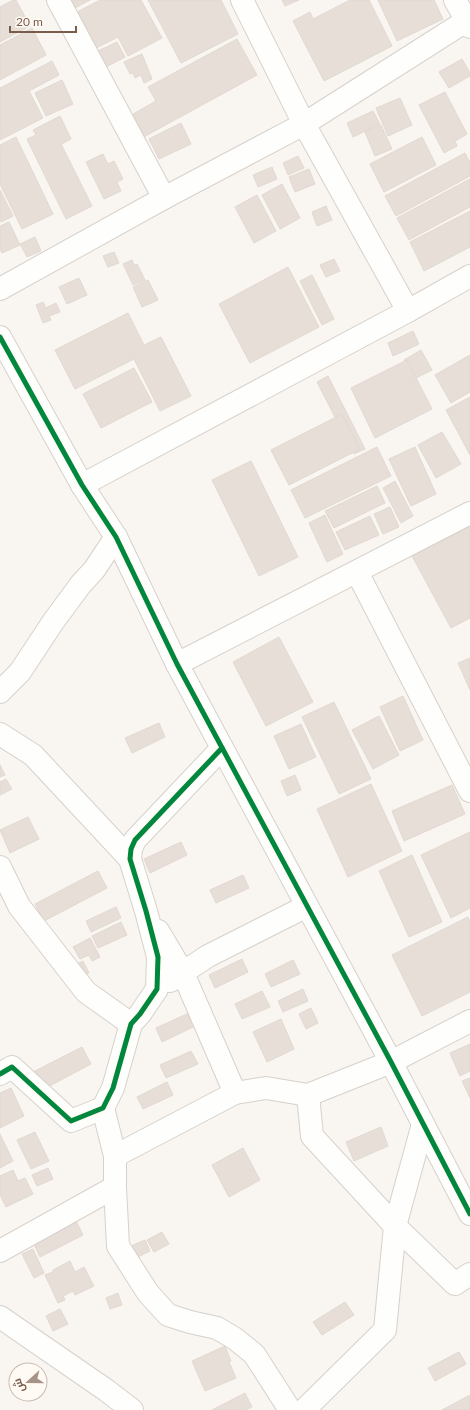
<svg xmlns="http://www.w3.org/2000/svg" width="470" height="1410" font-family="Lato,Cairo,sans-serif">
  <style>
    .building { fill: #e6ded7; stroke: #e2d8d2 }
    .lines { fill: none; stroke-linecap: round; stroke-linejoin: round }
    .minor-casing { stroke: #d7d1cb; stroke-width: 24 }
    .minor { stroke: #fefefd; stroke-width: 22 }
    .cycleway-casing { stroke: #fffaf3; stroke-width: 8 }
    .cycleway { stroke: #00873e; stroke-width: 5 }
  </style>
  <rect width="100%" height="100%" fill="#f9f5f0"/>
  <g class="building">
    <polygon points="13,0 16,0 30,26 0,42 0,7"/>
    <polygon points="71,0 90,0 75,8"/>
    <polygon points="100,0 141,0 162,38 128,56 118,37 96,48 77,12"/>
    <polygon points="148,0 221,0 238,34 181,63"/>
    <polygon points="282,0 299,0 285,6"/>
    <polygon points="350,0 369,0 392,46 324,81 293,21 310,12 313,19"/>
    <polygon points="378,0 434,0 443,19 397,41"/>
    <polygon points="32,28 46,55 0,80 0,45"/>
    <polygon points="237,39 257,75 140,139 128,117 156,101 148,87"/>
    <polygon points="117,42 125,57 104,68 96,52"/>
    <polygon points="142,54 152,79 144,83 141,75 135,78 133,73 130,74 124,62"/>
    <polygon points="462,59 470,73 470,76 449,88 439,72"/>
    <polygon points="52,61 59,75 29,91 43,118 0,140 0,88"/>
    <polygon points="62,80 73,104 46,116 35,93"/>
    <polygon points="445,92 467,134 455,141 457,146 444,153 419,105"/>
    <polygon points="400,98 412,125 388,136 376,108"/>
    <polygon points="373,111 380,124 353,137 347,123"/>
    <polygon points="60,116 71,139 61,144 92,206 66,219 27,139 36,135 33,130"/>
    <polygon points="181,123 191,144 159,159 149,139"/>
    <polygon points="381,125 392,149 375,156 365,132"/>
    <polygon points="16,137 53,214 22,229 0,184 0,145"/>
    <polygon points="422,137 436,165 384,192 370,164"/>
    <polygon points="465,153 470,163 470,176 396,216 385,196"/>
    <polygon points="103,154 108,164 114,161 123,179 117,182 121,191 104,199 86,162"/>
    <polygon points="298,156 304,168 288,175 283,163"/>
    <polygon points="272,167 277,179 258,187 253,175"/>
    <polygon points="309,169 315,184 295,192 289,177"/>
    <polygon points="470,179 470,207 409,240 397,218"/>
    <polygon points="282,184 300,218 280,229 262,195"/>
    <polygon points="0,190 13,216 1,222 0,219"/>
    <polygon points="257,195 276,231 254,243 235,207"/>
    <polygon points="326,206 332,220 317,226 312,212"/>
    <polygon points="470,211 470,247 424,271 410,242"/>
    <polygon points="9,222 20,245 2,253 0,249 0,226"/>
    <polygon points="35,237 41,251 27,257 20,244"/>
    <polygon points="114,252 119,263 108,267 103,256"/>
    <polygon points="334,259 340,271 326,277 320,265"/>
    <polygon points="132,260 134,265 137,264 145,280 133,285 123,264"/>
    <polygon points="288,267 319,327 250,363 219,304"/>
    <polygon points="312,275 334,319 322,325 300,281"/>
    <polygon points="79,278 87,295 67,304 59,287"/>
    <polygon points="148,280 158,300 142,307 133,287"/>
    <polygon points="43,302 46,308 56,303 60,312 49,316 51,320 43,323 36,305"/>
    <polygon points="128,313 144,345 161,337 191,396 160,411 134,359 75,389 55,350"/>
    <polygon points="413,331 419,344 393,356 388,343"/>
    <polygon points="421,350 432,370 414,379 404,360"/>
    <polygon points="470,355 470,392 451,403 435,375"/>
    <polygon points="407,360 432,409 375,438 351,388"/>
    <polygon points="134,368 152,402 101,428 83,394"/>
    <polygon points="328,376 365,449 354,454 317,382"/>
    <polygon points="470,397 470,455 446,410"/>
    <polygon points="342,414 360,449 289,485 271,450"/>
    <polygon points="442,432 461,464 436,478 418,445"/>
    <polygon points="377,447 391,476 305,518 291,490"/>
    <polygon points="415,447 436,494 411,506 389,459"/>
    <polygon points="251,461 298,557 259,576 212,480"/>
    <polygon points="395,481 413,516 401,523 383,488"/>
    <polygon points="377,486 385,503 334,528 325,511"/>
    <polygon points="390,507 399,527 383,534 374,514"/>
    <polygon points="325,515 343,554 327,562 309,523"/>
    <polygon points="370,516 379,535 345,550 336,532"/>
    <polygon points="470,526 470,618 451,628 412,556"/>
    <polygon points="279,637 313,702 266,726 233,662"/>
    <polygon points="470,658 470,690 458,663"/>
    <polygon points="403,696 423,740 400,751 380,707"/>
    <polygon points="334,702 371,779 339,794 302,717"/>
    <polygon points="379,716 399,755 373,769 352,730"/>
    <polygon points="159,723 165,737 132,753 125,738"/>
    <polygon points="301,724 316,757 289,769 274,736"/>
    <polygon points="0,765 5,775 0,777"/>
    <polygon points="295,775 301,790 287,796 281,781"/>
    <polygon points="6,779 12,789 0,795 0,782"/>
    <polygon points="371,784 402,851 348,877 317,809"/>
    <polygon points="452,785 465,814 404,841 392,811"/>
    <polygon points="28,817 39,839 10,853 0,830"/>
    <polygon points="470,832 470,908 451,918 421,855"/>
    <polygon points="181,842 187,855 150,873 144,859"/>
    <polygon points="412,855 442,922 409,937 379,871"/>
    <polygon points="98,871 107,888 44,921 35,904"/>
    <polygon points="243,875 249,888 216,903 210,890"/>
    <polygon points="116,907 121,918 91,932 86,921"/>
    <polygon points="468,917 470,922 470,992 422,1016 392,955"/>
    <polygon points="121,922 127,935 98,948 92,936"/>
    <polygon points="90,938 100,957 92,961 89,955 80,959 73,947"/>
    <polygon points="242,959 248,972 215,988 209,975"/>
    <polygon points="293,960 300,974 271,987 265,974"/>
    <polygon points="83,961 89,973 78,978 73,966"/>
    <polygon points="303,989 308,1001 283,1012 278,1001"/>
    <polygon points="262,991 270,1007 242,1019 235,1004"/>
    <polygon points="311,1008 318,1023 306,1029 299,1014"/>
    <polygon points="189,1013 195,1026 162,1042 156,1028"/>
    <polygon points="281,1019 294,1049 267,1062 253,1032"/>
    <polygon points="470,1044 470,1071 460,1076 450,1053"/>
    <polygon points="82,1047 91,1064 42,1090 33,1072"/>
    <polygon points="191,1051 198,1064 166,1078 160,1065"/>
    <polygon points="470,1078 470,1098 462,1081"/>
    <polygon points="167,1082 173,1095 143,1109 137,1097"/>
    <polygon points="11,1088 24,1116 0,1128 0,1093"/>
    <polygon points="381,1127 388,1146 354,1161 346,1142"/>
    <polygon points="35,1132 49,1161 31,1169 17,1140"/>
    <polygon points="0,1134 13,1161 0,1168"/>
    <polygon points="243,1148 260,1180 229,1197 212,1165"/>
    <polygon points="48,1168 53,1179 37,1186 32,1175"/>
    <polygon points="13,1170 18,1181 25,1178 33,1194 6,1207 0,1195 0,1176"/>
    <polygon points="76,1221 83,1235 40,1257 33,1242"/>
    <polygon points="162,1232 169,1244 154,1252 147,1240"/>
    <polygon points="145,1240 150,1251 136,1258 131,1246"/>
    <polygon points="33,1249 44,1273 34,1278 22,1254"/>
    <polygon points="70,1261 75,1272 84,1267 94,1286 75,1295 73,1291 63,1296 65,1300 58,1303 45,1275 53,1272 53,1270"/>
    <polygon points="118,1293 122,1305 110,1309 106,1298"/>
    <polygon points="345,1302 354,1315 322,1335 313,1322"/>
    <polygon points="60,1309 68,1324 53,1331 46,1316"/>
    <polygon points="225,1346 231,1361 229,1362 236,1378 205,1391 192,1361"/>
    <polygon points="459,1352 466,1364 435,1381 428,1368"/>
    <polygon points="245,1393 252,1407 245,1410 212,1410"/>
    <polygon points="470,1395 470,1410 442,1410"/>
  </g>
  <g class="lines">
    <g class="minor-casing">
      <g id="minor">
        <polyline points="58,0 164,198"/>
        <polyline points="242,0 304,124 408,311"/>
        <polyline points="455,0 470,27"/>
        <polyline points="0,289 164,198 304,124 466,21"/>
        <polyline points="0,337 82,485 116,537 177,664 391,1062 470,1214"/>
        <polyline points="82,485 408,311 470,276"/>
        <polyline points="357,572 470,791"/>
        <polyline points="177,664 470,513"/>
        <polyline points="0,692 20,672 53,622 81,584 94,570 116,537"/>
        <polyline points="0,734 33,755 130,859"/>
        <polyline points="0,867 19,906 86,992 131,1024"/>
        <polyline points="158,931 183,973 235,1093"/>
        <polyline points="170,981 208,956 307,906"/>
        <polyline points="0,1074 12,1067 71,1121 103,1108 113,1088 131,1024 140,1014 157,989 158,957 146,911 130,859 131,849 135,840 222,748"/>
        <polyline points="308,1095 312,1136 395,1226 455,1284 470,1274"/>
        <polyline points="103,1108 115,1156 115,1187 118,1246 148,1293 168,1315 190,1322 217,1328 234,1338 254,1354 290,1410"/>
        <polyline points="115,1156 235,1093 266,1088 308,1095 391,1062 470,1021"/>
        <polyline points="0,1251 115,1187"/>
        <polyline points="0,1317 106,1390 132,1410"/>
        <polyline points="304,1410 385,1330 395,1226 423,1124"/>
      </g>
    </g>
    <use href="#minor" class="minor"/>
    <g class="cycleway-casing">
      <g id="cycleway">
        <polyline points="0,337 82,485 116,537 177,664 391,1062 470,1214"/>
        <polyline points="0,1074 12,1067 71,1121 103,1108 113,1088 131,1024 140,1014 157,989 158,957 146,911 130,859 131,849 135,840 222,748"/>
      </g>
    </g>
    <use href="#cycleway" class="cycleway"/>
  </g>
  <g transform="translate(28 1382) rotate(249)"><circle r="19" fill="#fffaf3" stroke="#cabbb1"/>
  <path d="M0-3L7 15L0 10L-7 15Z" fill="#a69286"/>
  <text y="-6" font-size="11" font-weight="bold" text-anchor="middle" fill="#7a5c4d">ش</text>
  </g>
  <path d="M10 26v6h66v-6" fill="none" stroke="#7a5c4d" stroke-width="2"/>
  <text x="16" y="26" font-size="12" fill="#7a5c4d" stroke="#fffaf3" stroke-width="3" paint-order="stroke">20 m</text>
</svg>
